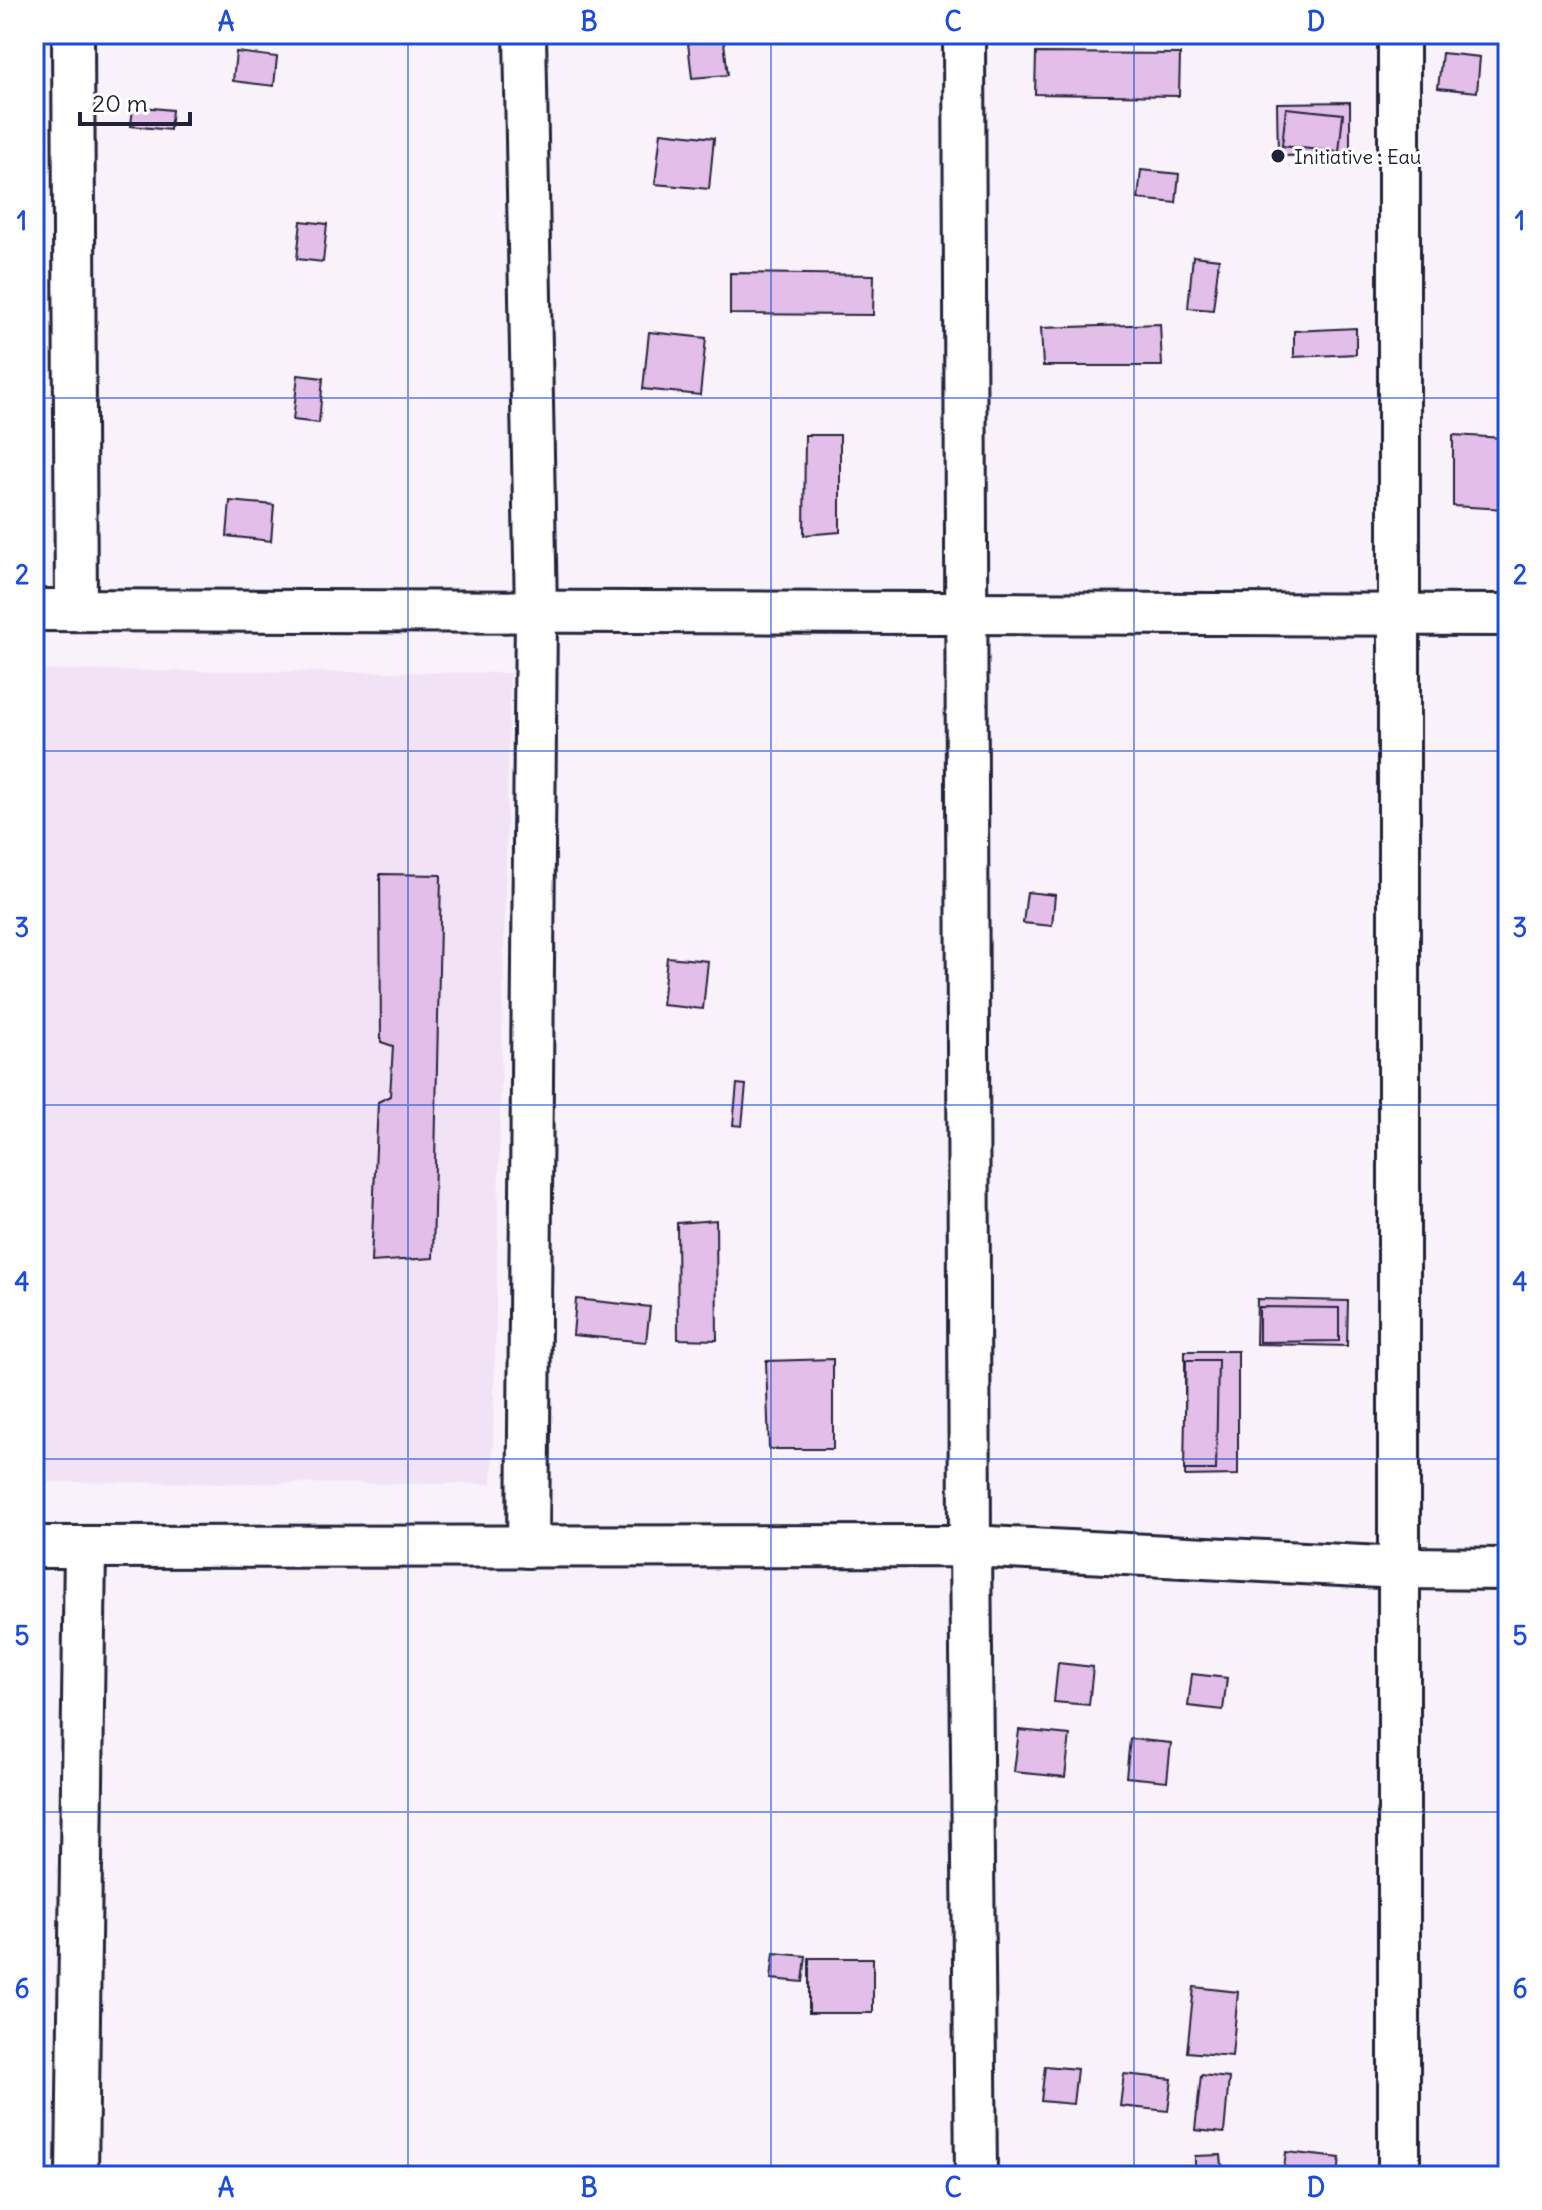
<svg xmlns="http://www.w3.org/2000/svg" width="1542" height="2210" font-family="Delius,sans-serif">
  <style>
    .built { fill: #f2e2f5 }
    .building { fill: #e2bee8; stroke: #22223b; stroke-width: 2 }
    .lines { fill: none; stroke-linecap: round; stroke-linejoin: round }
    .minor-casing { stroke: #22223b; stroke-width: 46 }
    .minor { stroke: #fff; stroke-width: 40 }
    .grid { fill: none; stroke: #1d4ed8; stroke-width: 2; stroke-opacity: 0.55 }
    .poi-dot { fill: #22223b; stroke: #fff; stroke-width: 3 }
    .labels { text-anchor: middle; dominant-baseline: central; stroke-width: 6; stroke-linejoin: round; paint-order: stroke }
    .poi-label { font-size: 20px; fill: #22223b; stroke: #fff; text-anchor: start }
    .neatline { fill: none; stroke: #1d4ed8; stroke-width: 3 }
    .grid-label { font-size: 26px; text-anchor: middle; font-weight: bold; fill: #1d4ed8 }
  </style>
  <rect width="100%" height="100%" fill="#f9f2fa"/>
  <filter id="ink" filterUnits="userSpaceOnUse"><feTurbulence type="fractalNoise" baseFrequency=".0125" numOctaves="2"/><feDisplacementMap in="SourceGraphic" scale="16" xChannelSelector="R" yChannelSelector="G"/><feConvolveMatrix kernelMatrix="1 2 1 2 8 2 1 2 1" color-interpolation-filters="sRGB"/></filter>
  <g filter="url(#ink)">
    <polygon class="built" points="34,670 510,673 492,1484 34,1482"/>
    <g class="building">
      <polygon points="687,34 723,34 728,75 692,78"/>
      <polygon points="236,52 277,57 274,86 233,81"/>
      <polygon points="1036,53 1180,54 1179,96 1035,94"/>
      <polygon points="1442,53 1480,57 1477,92 1438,88"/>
      <polygon points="1350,102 1350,155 1278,156 1277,103"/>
      <polygon points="133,106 172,110 170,130 131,126"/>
      <polygon points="1286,108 1343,114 1339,152 1282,146"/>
      <polygon points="661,132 714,138 709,189 655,184"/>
      <polygon points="1141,170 1179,174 1176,203 1138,199"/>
      <polygon points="301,221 327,224 323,262 297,259"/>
      <polygon points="1193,256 1219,259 1213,310 1188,308"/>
      <polygon points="730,273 874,275 873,315 730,314"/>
      <polygon points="1160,324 1162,366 1043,366 1041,328"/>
      <polygon points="1356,328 1356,354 1294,357 1294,331"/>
      <polygon points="649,332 706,338 700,395 643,389"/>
      <polygon points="298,375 323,378 319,423 293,420"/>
      <polygon points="805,435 840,435 840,532 804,535"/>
      <polygon points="1453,435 1504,438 1504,509 1453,506"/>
      <polygon points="230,501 274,505 271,541 227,536"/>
      <polygon points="380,874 441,875 433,1258 371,1262 378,1102 390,1096 393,1046 381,1042"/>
      <polygon points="1027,892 1055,895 1052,926 1023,923"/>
      <polygon points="667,957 708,961 703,1009 662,1005"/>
      <polygon points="737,1084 746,1085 742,1126 733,1125"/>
      <polygon points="716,1220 717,1340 678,1339 677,1223"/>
      <polygon points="576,1299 650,1307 646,1342 573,1335"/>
      <polygon points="1257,1299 1348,1301 1347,1346 1256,1344"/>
      <polygon points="1259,1307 1339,1308 1339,1341 1259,1342"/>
      <polygon points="1185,1351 1238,1351 1238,1475 1185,1476"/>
      <polygon points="833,1359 833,1449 769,1449 766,1361"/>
      <polygon points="1186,1360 1218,1360 1216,1470 1184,1470"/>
      <polygon points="1058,1663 1093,1667 1089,1705 1054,1702"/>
      <polygon points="1192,1674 1227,1678 1223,1710 1188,1706"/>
      <polygon points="1019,1730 1070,1735 1065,1777 1014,1772"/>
      <polygon points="1130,1739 1171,1743 1167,1781 1126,1777"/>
      <polygon points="774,1953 806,1956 803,1982 771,1979"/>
      <rect x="809" y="1958" width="64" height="55"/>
      <polygon points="1194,1987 1238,1992 1232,2056 1187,2052"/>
      <polygon points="1045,2066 1077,2069 1073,2104 1041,2101"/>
      <polygon points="1124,2074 1172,2079 1168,2111 1120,2106"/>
      <polygon points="1201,2075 1229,2078 1224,2133 1195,2130"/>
      <polygon points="1286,2152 1340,2158 1338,2176 1283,2176"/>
      <polygon points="1221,2155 1223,2176 1195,2176 1195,2156"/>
    </g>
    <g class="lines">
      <g class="minor-casing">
        <g id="minor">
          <polyline points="73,34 76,610"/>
          <polyline points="525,34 536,612 528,1547"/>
          <polyline points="964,34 970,1546 976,2176"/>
          <polyline points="1399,34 1399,2176"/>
          <polyline points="34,610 1508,615"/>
          <polyline points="34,1547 970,1546 1401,1568 1508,1569"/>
          <polyline points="77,2176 85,1547"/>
        </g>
      </g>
      <use href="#minor" class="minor"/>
    </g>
  </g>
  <path class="grid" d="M408 34V2176M771 34V2176M1134 34V2176M34 398H1508M34 751H1508M34 1105H1508M34 1459H1508M34 1812H1508"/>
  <circle class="poi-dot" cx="1278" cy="156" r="8"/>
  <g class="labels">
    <g class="poi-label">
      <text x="1294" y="156">Initiative : Eau</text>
    </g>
  </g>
  <rect width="1542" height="2210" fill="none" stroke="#fff" stroke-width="88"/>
  <path d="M80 112v12h110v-12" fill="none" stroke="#22223b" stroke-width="4"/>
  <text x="92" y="112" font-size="24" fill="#22223b" stroke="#ffffff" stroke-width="6" paint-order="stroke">20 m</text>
  <rect x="44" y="44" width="1454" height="2122" class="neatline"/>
  <g class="grid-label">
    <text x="226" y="31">A</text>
    <text x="589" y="31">B</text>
    <text x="953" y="31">C</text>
    <text x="1316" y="31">D</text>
    <text x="22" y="230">1</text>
    <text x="1520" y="230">1</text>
    <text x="22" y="584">2</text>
    <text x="1520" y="584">2</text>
    <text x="22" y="937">3</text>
    <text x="1520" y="937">3</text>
    <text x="22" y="1291">4</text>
    <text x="1520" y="1291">4</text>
    <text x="22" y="1645">5</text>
    <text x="1520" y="1645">5</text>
    <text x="22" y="1998">6</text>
    <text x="1520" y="1998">6</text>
    <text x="226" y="2197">A</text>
    <text x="589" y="2197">B</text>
    <text x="953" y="2197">C</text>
    <text x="1316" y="2197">D</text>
  </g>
</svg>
